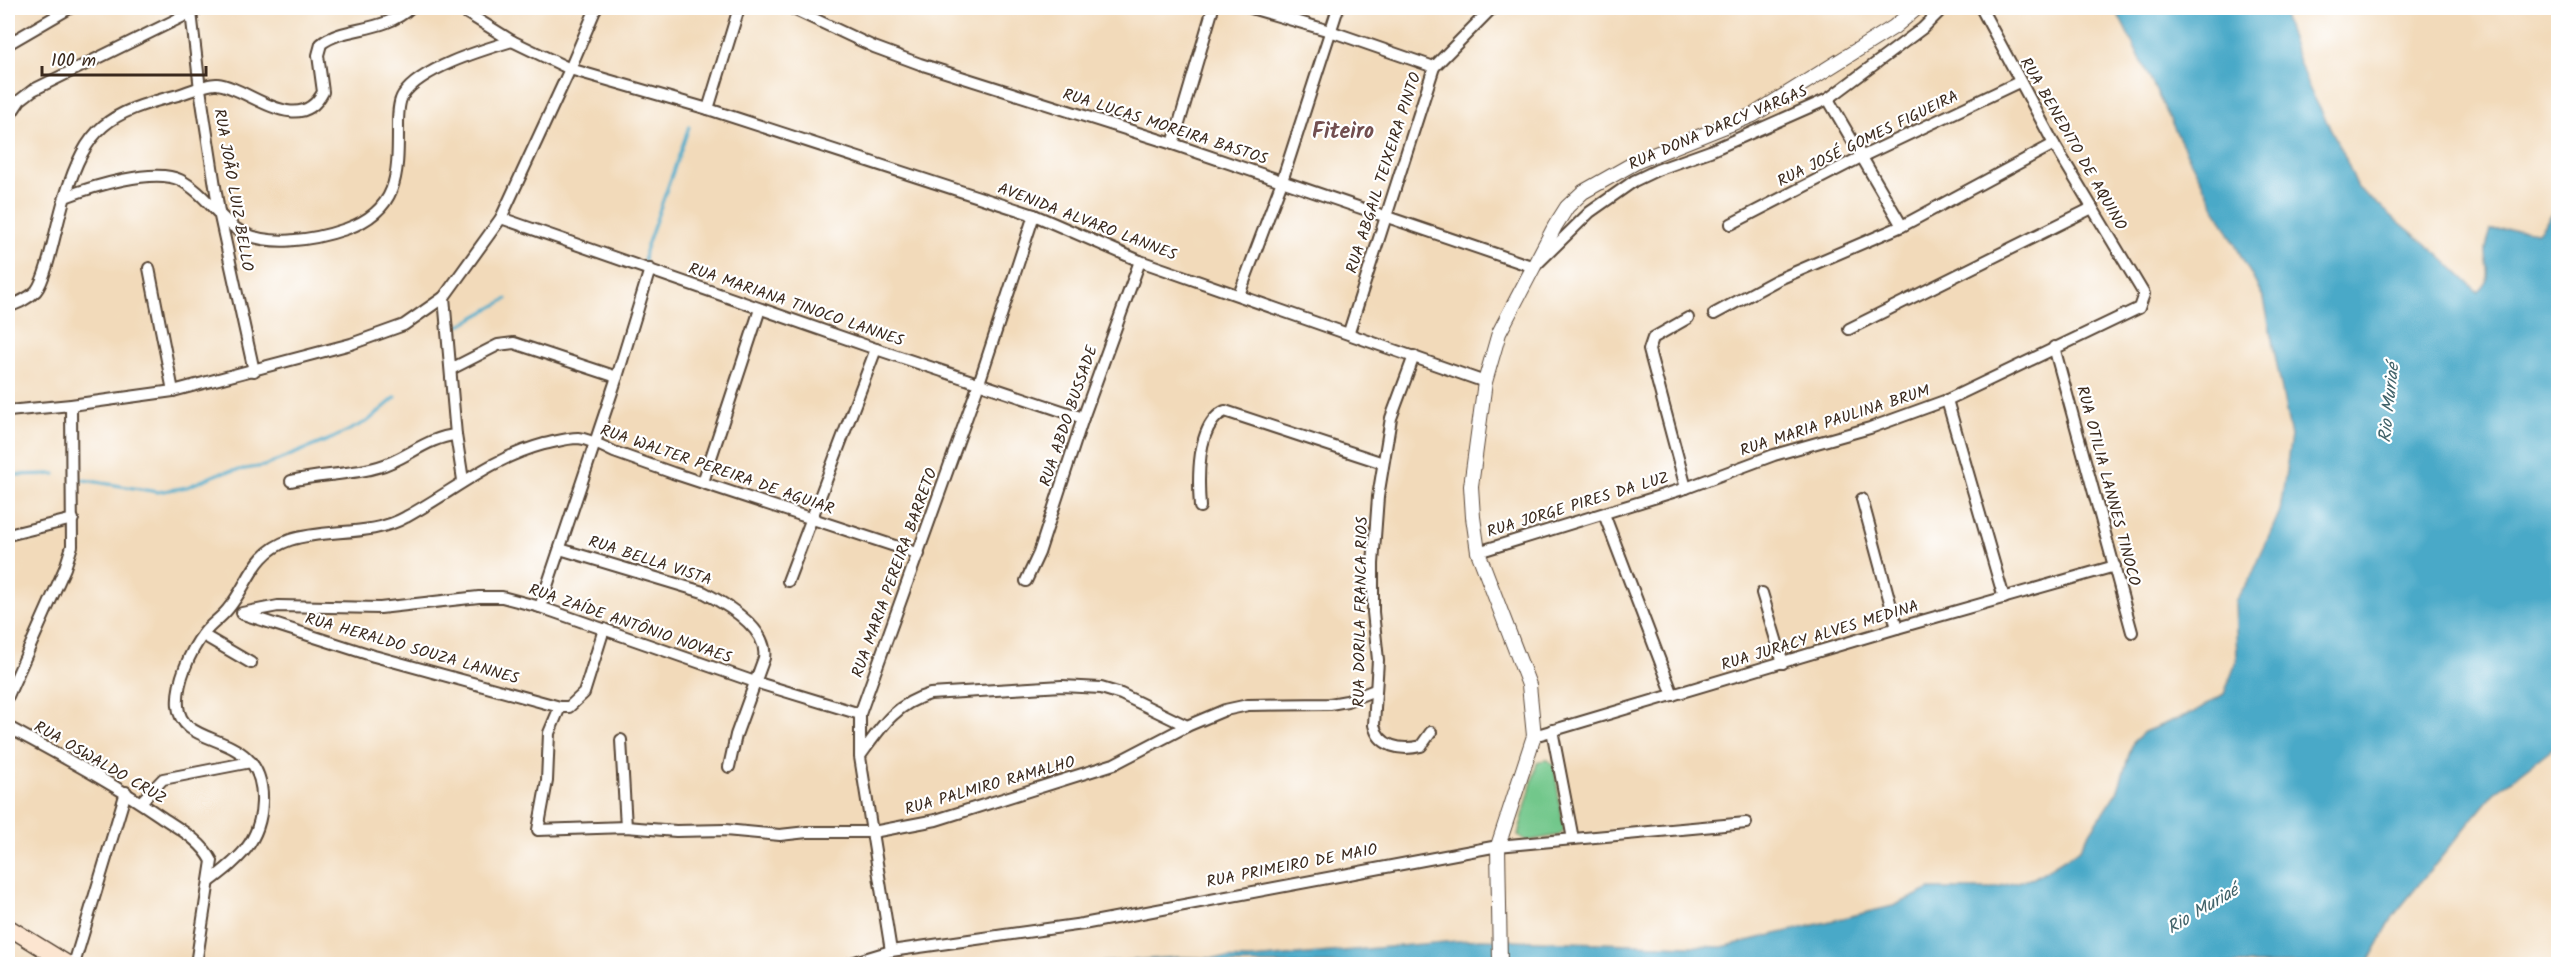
<svg xmlns="http://www.w3.org/2000/svg" width="2566" height="972" font-family="Kalam,sans-serif">
  <style>
    .green { fill: #72c78b; stroke: #567854; stroke-width: 1.5 }
    .water { fill: #48a9c8; stroke: #426a73; stroke-width: 1.5 }
    .lines { fill: none; stroke-linecap: round; stroke-linejoin: round }
    .stream { stroke: #48a9c8; stroke-width: 3 }
    .minor-casing { stroke: #564435; stroke-width: 14 }
    .tertiary-casing { stroke: #564435; stroke-width: 16 }
    .secondary-casing { stroke: #564435; stroke-width: 18 }
    .minor { stroke: #fff; stroke-width: 10 }
    .tertiary { stroke: #fff; stroke-width: 14 }
    .secondary { stroke: #fce5d0; stroke-width: 15 }
    .labels { text-anchor: middle; dominant-baseline: central; stroke-width: 4.5; stroke-linejoin: round; paint-order: stroke }
    .street-label { font-size: 16px; fill: #3b2a1e; stroke: #fff }
    .water-label { font-size: 18px; font-style: italic; fill: #41636a; stroke: #fff }
    .district-label { font-size: 22px; font-weight: bold; fill: #724f50; stroke: #fff }
  </style>
  <rect width="100%" height="100%" fill="#fff"/>
  <filter id="ink" filterUnits="userSpaceOnUse"><feTurbulence type="fractalNoise" baseFrequency=".0167" numOctaves="2"/><feDisplacementMap in="SourceGraphic" scale="12" xChannelSelector="R" yChannelSelector="G"/><feConvolveMatrix kernelMatrix="1 2 1 2 8 2 1 2 1" color-interpolation-filters="sRGB"/></filter>
  <filter id="wash" filterUnits="userSpaceOnUse"><feTurbulence type="fractalNoise" baseFrequency=".008" numOctaves="4" result="noise"/><feDisplacementMap in="SourceGraphic" scale="24" xChannelSelector="R" yChannelSelector="G"/><feGaussianBlur stdDeviation="1.35" result="paint"/><feColorMatrix in="noise" values="0 0 0 0 0 0 0 0 0 0 0 0 0 0 0 0 0 1.4 0 .05"/><feComposite in="paint" operator="in"/></filter>
  <g filter="url(#wash)">
    <rect width="100%" height="100%" fill="#f2daba"/>
    <polygon class="green" points="1547,759 1554,766 1564,830 1560,835 1527,841 1518,835 1537,763"/>
    <path class="water" d="M2115 8H2284L2286 24 2307 84 2343 152 2358 188 2439 255 2478 292C2494 275 2487 273 2486 253 2485 246 2489 237 2491 230L2515 229 2538 232 2558 207V744L2493 794 2394 915 2367 964H1079L1178 957 1251 959 1480 939 1722 947 1893 906 1930 889H1988L2034 878 2079 850 2118 790 2133 742 2144 732 2194 712 2224 694 2237 660 2235 601 2252 575 2280 511 2291 436 2264 299 2190 160Z"/>
    <g class="lines">
      <g class="stream">
        <polyline points="644,262 645,251 689,127"/>
        <polyline points="459,326 507,299"/>
        <polyline points="8,475 55,474"/>
        <polyline points="78,479 158,492 187,487 220,473 264,466 333,438 368,421 396,397"/>
      </g>
    </g>
  </g>
  <g filter="url(#ink)">
    <g class="lines">
      <g class="minor-casing">
        <g id="minor">
          <polyline points="459,8 512,41 570,69 708,109 1034,215 1140,261 1485,382"/>
          <polyline points="791,8 874,47 920,64 1173,144 1534,267 1590,212 1634,181 1657,170 1710,151 1828,99 1923,28 1943,8"/>
          <polyline points="1251,8 1330,31 1434,67"/>
          <polyline points="191,12 200,89 219,212 254,371"/>
          <polyline points="8,44 70,8"/>
          <polyline points="1828,99 1902,226"/>
          <polyline points="708,109 739,8"/>
          <polyline points="8,118 20,100 33,90 200,8"/>
          <polyline points="1173,144 1213,8"/>
          <path d="M65 197C87 126 107 113 178 95 188 92 208 83 217 84 248 87 299 139 323 92L318 55 321 44C343 26 384 33 410 8"/>
          <polyline points="501,218 876,349 1083,418"/>
          <polyline points="1731,224 1863,156 2019,82"/>
          <polyline points="149,268 173,391"/>
          <polyline points="1239,295 1282,181 1338,8"/>
          <polyline points="444,297 456,435 463,480"/>
          <path d="M8 307C18 303 28 299 36 291 48 276 57 220 65 197 91 187 154 167 180 180 202 191 216 214 235 228 264 249 314 240 346 229 399 210 398 175 398 126 398 117 398 102 403 95 421 68 482 50 512 41"/>
          <polyline points="1714,314 1777,280 1902,226 2054,144"/>
          <polyline points="1849,329 2092,208"/>
          <polyline points="1349,332 1434,67 1492,8"/>
          <polyline points="2054,347 2132,632"/>
          <path d="M1414 356 1391 418 1378 497 1373 564V612L1378 660 1374 725C1379 747 1401 751 1421 746L1431 732"/>
          <polyline points="451,369 498,345 514,343 617,377"/>
          <polyline points="1947,400 2004,598"/>
          <polyline points="8,411 71,405 173,391 351,344 404,325 444,297 501,218 570,69 596,8"/>
          <path d="M291 481C319 474 351 475 378 467 405 460 427 437 456 435"/>
          <polyline points="703,482 760,309"/>
          <polyline points="1686,488 1649,350 1653,338 1688,318"/>
          <polyline points="1862,499 1897,628"/>
          <path d="M1200 507C1198 480 1196 424 1225 411L1383 463"/>
          <polyline points="1604,514 1673,695"/>
          <polyline points="8,535 73,519"/>
          <path d="M560 549 703 592C726 604 769 629 764 658L736 735 729 767"/>
          <polyline points="1478,552 1686,488 1774,455 1870,428 1947,400 2139,308 2144,294 2054,144 1981,8"/>
          <polyline points="788,581 876,349"/>
          <polyline points="1026,581 1039,553 1083,418 1140,261"/>
          <polyline points="1762,593 1783,663"/>
          <polyline points="540,607 617,377 650,269"/>
          <polyline points="242,613 278,606 380,608 479,597 502,597 540,607 755,682 860,714"/>
          <polyline points="243,614 374,656 560,707 569,707 584,693 604,629"/>
          <polyline points="203,635 251,663"/>
          <polyline points="8,696 65,568 72,546 71,405"/>
          <polyline points="560,707 549,733 547,781 538,830 626,827 676,831 725,830 780,835 807,832 873,832 936,820 1114,764 1187,726"/>
          <path d="M8 727C59 755 111 782 160 816 179 829 201 840 212 861L196 964"/>
          <polyline points="1552,730 1573,839"/>
          <polyline points="1534,736 1897,628 2115,566"/>
          <polyline points="621,740 626,827"/>
          <path d="M860 756C881 727 895 704 930 694L1062 686 1101 688 1121 694 1187 726 1225 710 1248 705 1330 704 1347 701 1375 690"/>
          <polyline points="141,802 163,779 251,762"/>
          <path d="M209 882C238 860 261 842 262 802 265 727 181 752 178 706 176 683 190 651 204 633 211 624 221 618 228 609 250 583 252 553 290 540 327 528 371 537 406 517 454 491 489 459 544 444 555 442 566 438 578 438 590 439 603 447 614 452 634 459 653 466 673 473 755 500 837 527 919 554"/>
          <polyline points="891,951 860,757 860,714 979,383 1034,215"/>
          <polyline points="74,964 126,792"/>
          <polyline points="848,964 891,951 1083,924 1498,846 1746,823"/>
        </g>
      </g>
      <g class="tertiary-casing">
        <polyline id="tertiary" points="1500,964 1498,846 1534,736 1529,685 1478,552 1473,517 1471,486 1485,382 1499,333 1555,226 1567,207 1583,192 1638,161 1753,115 1894,27 1917,8"/>
      </g>
      <g class="secondary-casing">
        <polyline id="secondary" points="8,927 68,964"/>
      </g>
      <use href="#minor" class="minor"/>
      <use href="#tertiary" class="tertiary"/>
      <use href="#secondary" class="secondary"/>
    </g>
  </g>
  <g class="labels">
    <g class="street-label">
      <text transform="translate(1165 127) rotate(18)">RUA LUCAS MOREIRA BASTOS</text>
      <text transform="translate(1718 128) rotate(-23)">RUA DONA DARCY VARGAS</text>
      <text transform="translate(1868 139) rotate(-26)">RUA JOSÉ GOMES FIGUEIRA</text>
      <text transform="translate(2073 144) rotate(60)">RUA BENEDITO DE AQUINO</text>
      <text transform="translate(1384 173) rotate(-72)">RUA ABGAIL TEIXEIRA PINTO</text>
      <text transform="translate(233 190) rotate(80)">RUA JOÃO LUIZ BELLO</text>
      <text transform="translate(1087 222) rotate(21)">AVENIDA ALVARO LANNES</text>
      <text transform="translate(796 305) rotate(19)">RUA MARIANA TINOCO LANNES</text>
      <text transform="translate(1069 416) rotate(-71)">RUA ABDO BUSSADE</text>
      <text transform="translate(1835 421) rotate(-18)">RUA MARIA PAULINA BRUM</text>
      <text transform="translate(717 470) rotate(19)">RUA WALTER PEREIRA DE AGUIAR</text>
      <text transform="translate(2108 486) rotate(75)">RUA OTILIA LANNES TINOCO</text>
      <text transform="translate(1578 505) rotate(-17)">RUA JORGE PIRES DA LUZ</text>
      <text transform="translate(650 561) rotate(18)">RUA BELLA VISTA</text>
      <text transform="translate(895 573) rotate(-70)">RUA MARIA PEREIRA BARRETO</text>
      <text transform="translate(1361 612) rotate(-89)">RUA DORILA FRANCA RIOS</text>
      <text transform="translate(630 624) rotate(19)">RUA ZAÍDE ANTÔNIO NOVAES</text>
      <text transform="translate(1820 636) rotate(-17)">RUA JURACY ALVES MEDINA</text>
      <text transform="translate(412 649) rotate(16)">RUA HERALDO SOUZA LANNES</text>
      <text transform="translate(100 763) rotate(30)">RUA OSWALDO CRUZ</text>
      <text transform="translate(990 786) rotate(-16)">RUA PALMIRO RAMALHO</text>
      <text transform="translate(1292 866) rotate(-11)">RUA PRIMEIRO DE MAIO</text>
    </g>
    <g class="water-label">
      <text transform="translate(2390 403) rotate(-84)">Rio Muriaé</text>
      <text transform="translate(2203 910) rotate(-31)">Rio Muriaé</text>
    </g>
    <g class="district-label">
      <text x="1343" y="132">Fiteiro</text>
    </g>
  </g>
  <rect width="2566" height="972" fill="none" stroke="#fff" stroke-width="30"/>
  <path d="M42 66v9h164v-9" fill="none" stroke="#3b2a1e" stroke-width="3"/>
  <text x="51" y="66" font-size="18" fill="#3b2a1e" stroke="#ffffff" stroke-width="4.5" paint-order="stroke">100 m</text>
</svg>
